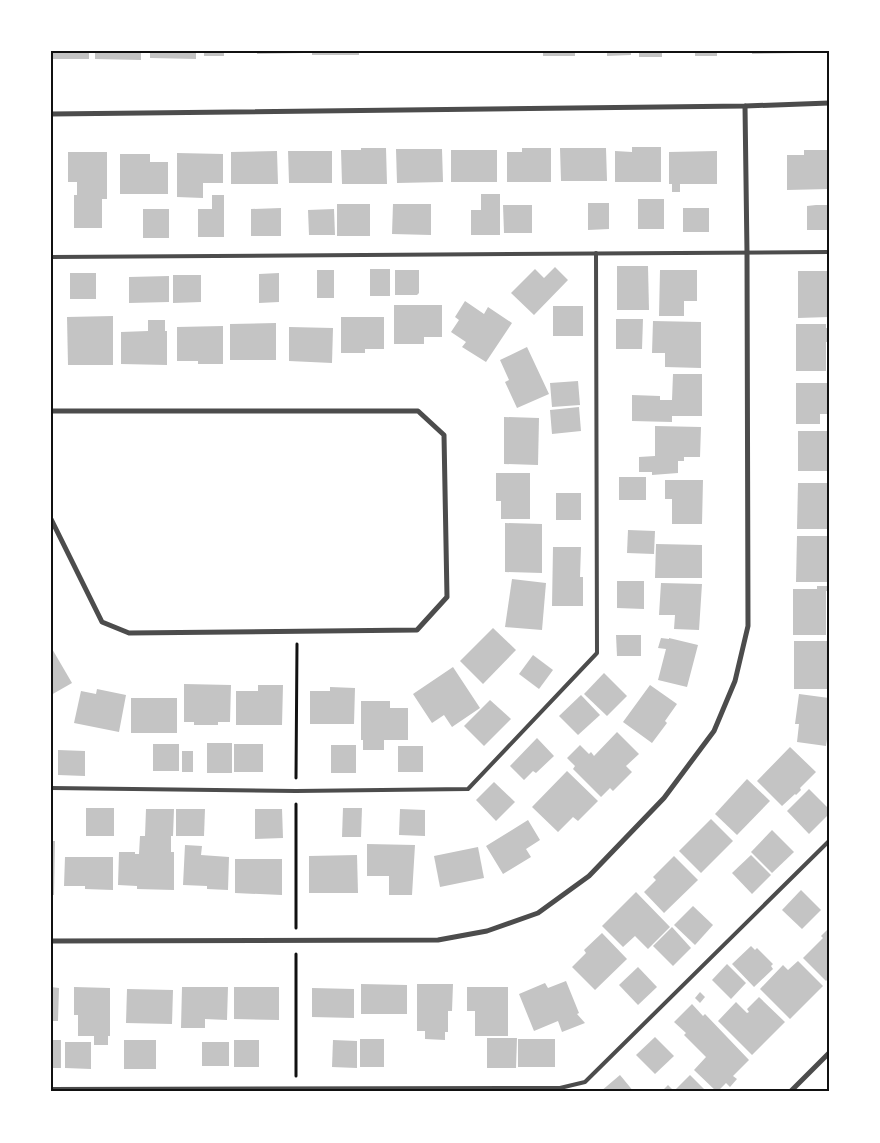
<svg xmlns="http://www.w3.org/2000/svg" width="880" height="1143" font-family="Overpass,sans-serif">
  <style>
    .building { fill: #c4c4c4 }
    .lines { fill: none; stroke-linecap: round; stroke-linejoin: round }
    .path { stroke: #111; stroke-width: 3 }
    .service { stroke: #4c4c4c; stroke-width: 4 }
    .minor { stroke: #4c4c4c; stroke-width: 5 }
    .neatline { fill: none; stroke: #111; stroke-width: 2 }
  </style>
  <rect width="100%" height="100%" fill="#fff"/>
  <g class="building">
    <rect x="51" y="51" width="38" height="8"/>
    <polygon points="95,51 141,51 141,60 95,59"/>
    <polygon points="150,51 196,51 196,59 150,58"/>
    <rect x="204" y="51" width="20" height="5"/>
    <polygon points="257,51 304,51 304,53 257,54"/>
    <rect x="312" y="51" width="47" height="4"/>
    <rect x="474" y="51" width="47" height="2"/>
    <rect x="543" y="51" width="32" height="5"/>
    <polygon points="607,51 631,51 631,55 607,56"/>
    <rect x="639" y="51" width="23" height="6"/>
    <rect x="695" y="51" width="22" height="5"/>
    <polygon points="752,51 798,51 798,53 752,54"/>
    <polygon points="632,147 661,147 661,182 615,182 615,151 632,152"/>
    <polygon points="361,148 386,148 387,184 342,184 341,150 361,150"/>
    <polygon points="522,148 551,148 551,182 507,182 507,152 522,152"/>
    <polygon points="560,148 606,148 607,181 561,181"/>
    <polygon points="396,149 442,149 443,182 397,183"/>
    <rect x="451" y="150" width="46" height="32"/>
    <polygon points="804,150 829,150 829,189 787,190 787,155 804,155"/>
    <polygon points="277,151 278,184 231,184 231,152"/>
    <polygon points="288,151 332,151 332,183 289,183"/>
    <polygon points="717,151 717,184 680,184 680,192 672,192 672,184 669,184 669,152"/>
    <polygon points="68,152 107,152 107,199 102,199 102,228 74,228 74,195 77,195 77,182 68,182"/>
    <polygon points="177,153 223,154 223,183 203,183 203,198 177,197"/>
    <polygon points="120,154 150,154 150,162 168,162 168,194 120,194"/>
    <polygon points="481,194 500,194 500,235 471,235 471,210 481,210"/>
    <polygon points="212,195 224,195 224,237 198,237 198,209 212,209"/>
    <rect x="638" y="199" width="26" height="30"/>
    <polygon points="588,203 609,203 609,229 588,230"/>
    <rect x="337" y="204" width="33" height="32"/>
    <polygon points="393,204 431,204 431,235 392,234"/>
    <polygon points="503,205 532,205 532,233 504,233"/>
    <polygon points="816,205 829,205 829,230 807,230 807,206"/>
    <polygon points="281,208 281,236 251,236 251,209"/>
    <rect x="683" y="208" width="26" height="24"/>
    <rect x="143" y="209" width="26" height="29"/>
    <polygon points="334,209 335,235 309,235 308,210"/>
    <polygon points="617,266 648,266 649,310 617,310"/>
    <polygon points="555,267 568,280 534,315 511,293 535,269 544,278"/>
    <rect x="370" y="269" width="20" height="27"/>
    <rect x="317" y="270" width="17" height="28"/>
    <polygon points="395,270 419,270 419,293 417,295 395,295"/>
    <polygon points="660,270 697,270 697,301 684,301 684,316 659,316"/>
    <polygon points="798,271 829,271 829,317 798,318"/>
    <rect x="70" y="273" width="26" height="26"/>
    <polygon points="279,273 279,302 259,303 259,274"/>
    <polygon points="173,275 201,275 201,302 173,303"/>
    <polygon points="169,276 169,302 129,303 129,277"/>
    <polygon points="465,301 484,314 488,307 512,323 486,362 462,347 466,342 451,332 459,320 455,317"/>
    <polygon points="394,305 442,305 442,337 424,337 424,344 394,344"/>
    <rect x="553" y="306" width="30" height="30"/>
    <polygon points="113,316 113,365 68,365 67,317"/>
    <polygon points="341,317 384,317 384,349 365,349 365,353 341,353"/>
    <polygon points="616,319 643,319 642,349 616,349"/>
    <polygon points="148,320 165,320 165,331 167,331 167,365 121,364 121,332 148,331"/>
    <polygon points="653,321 701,322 701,368 665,367 665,353 652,353"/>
    <polygon points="276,323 276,360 230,360 230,324"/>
    <polygon points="796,324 826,324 826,328 829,328 829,342 826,342 826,371 796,371"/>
    <polygon points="223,326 223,364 198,364 198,361 177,361 177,327"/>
    <polygon points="289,327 333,328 332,363 289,361"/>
    <polygon points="527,347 549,394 517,408 505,382 509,380 500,360"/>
    <polygon points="673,374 702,374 702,416 672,416 672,422 632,421 632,395 660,396 660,400 672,400"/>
    <polygon points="578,381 580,405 552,407 550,383"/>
    <polygon points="796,383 829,383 829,414 820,414 820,424 796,424"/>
    <polygon points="579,407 581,431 552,434 550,410"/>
    <polygon points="504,417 539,418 538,465 504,464"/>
    <polygon points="655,426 701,427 700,457 684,457 684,461 678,461 678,473 652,475 652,472 639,472 639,457 655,456"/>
    <rect x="798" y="431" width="31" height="40"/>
    <polygon points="496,473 530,473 530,519 501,519 501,501 496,501"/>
    <rect x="619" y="477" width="27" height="23"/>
    <polygon points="665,480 703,480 702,524 672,524 672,499 665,499"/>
    <polygon points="798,483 829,483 829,529 797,529"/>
    <rect x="556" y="493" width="25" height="27"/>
    <polygon points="505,523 542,524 542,573 505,572"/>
    <polygon points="628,530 655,531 654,554 627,553"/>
    <polygon points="797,536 829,536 829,582 796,582"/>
    <polygon points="656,544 702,545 702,578 655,578"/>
    <polygon points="553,547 581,547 580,577 583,577 583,606 552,606"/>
    <polygon points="512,579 546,583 542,630 505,627"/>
    <polygon points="617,581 644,581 644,609 617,608"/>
    <polygon points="661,583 702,584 699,630 674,629 675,615 659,615"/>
    <polygon points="817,586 829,586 829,591 826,591 826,635 793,635 793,589 817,589"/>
    <polygon points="493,628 516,650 483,684 460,661"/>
    <polygon points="616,635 641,635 641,656 617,656"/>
    <polygon points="661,638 669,639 669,638 698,645 687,687 658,680 666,649 658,648"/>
    <polygon points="794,641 828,641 827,689 794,689"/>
    <polygon points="51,647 72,683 51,695"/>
    <polygon points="533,655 553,670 539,689 519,674"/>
    <polygon points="453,667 480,708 452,727 444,715 432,723 413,694"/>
    <polygon points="604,673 627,696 607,716 584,694"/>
    <polygon points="184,684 231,685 230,722 218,722 218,725 194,725 194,722 184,722"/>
    <polygon points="258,685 283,685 282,725 236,725 236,691 258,691"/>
    <polygon points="650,685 677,704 665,721 667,723 652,743 623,722"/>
    <polygon points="330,687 355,688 354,724 310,724 310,691 330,691"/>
    <polygon points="97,689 126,695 119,732 74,723 81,691 96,694"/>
    <polygon points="799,694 829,698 829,726 826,746 797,742 799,724 795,724"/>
    <polygon points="581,695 600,715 578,735 559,716"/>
    <rect x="131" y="698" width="46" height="35"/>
    <polygon points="490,700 511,719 484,746 464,726"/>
    <polygon points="361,701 390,701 390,708 408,708 408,740 384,740 384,750 363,750 363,740 361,740"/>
    <polygon points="617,732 639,754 626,766 632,772 613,791 610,788 601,797 573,769 575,766 567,758 580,745 589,754 591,752 594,756"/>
    <polygon points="537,738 554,756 536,773 533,771 524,780 510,766"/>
    <rect x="207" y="743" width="25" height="30"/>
    <rect x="153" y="744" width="26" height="27"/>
    <rect x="234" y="744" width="29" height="28"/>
    <rect x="331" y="745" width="25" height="28"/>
    <rect x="398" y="746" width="25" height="26"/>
    <polygon points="790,747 816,772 800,788 801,790 796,795 795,794 782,806 757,781"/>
    <polygon points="58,750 85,751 85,776 58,775"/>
    <rect x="182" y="751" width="11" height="21"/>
    <polygon points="567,771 598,801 578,821 573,817 558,832 532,807"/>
    <polygon points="747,779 770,801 737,835 715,814"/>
    <polygon points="494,782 515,802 496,821 476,800"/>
    <polygon points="809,789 829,809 829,814 809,834 787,811"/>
    <rect x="86" y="808" width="28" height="28"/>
    <polygon points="343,808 362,808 361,837 342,837"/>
    <polygon points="146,809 174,809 173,836 171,836 171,852 174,852 174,890 137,889 137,886 118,885 119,852 135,852 135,854 139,854 140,836 145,836"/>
    <polygon points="176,809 205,809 204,836 176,836"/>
    <polygon points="255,809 282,809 283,838 255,839"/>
    <polygon points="400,809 425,810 425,836 399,835"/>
    <polygon points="711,819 733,841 701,873 679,851"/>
    <polygon points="528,820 540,840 526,849 531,857 503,874 486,846"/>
    <polygon points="772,830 794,852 772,873 751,852"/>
    <polygon points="51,841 55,841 54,895 51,895"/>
    <polygon points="367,844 415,845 412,895 389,895 389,876 367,876"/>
    <polygon points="185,845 202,846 201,855 229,857 228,890 207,889 207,886 183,885"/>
    <polygon points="478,847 484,878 440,887 434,856"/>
    <polygon points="357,855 358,893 309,893 309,856"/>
    <polygon points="751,855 771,875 752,894 732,873"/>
    <polygon points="674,856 698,880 664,913 644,892 656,880 653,877"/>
    <polygon points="65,857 113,857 113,890 85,889 85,886 64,886"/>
    <polygon points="235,859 282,859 282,895 235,893"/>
    <polygon points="801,890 821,910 802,929 782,910"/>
    <polygon points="636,892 670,927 648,949 635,936 623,947 602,926"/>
    <polygon points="693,906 713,925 695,945 674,925"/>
    <polygon points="672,927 691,948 673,966 653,946"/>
    <polygon points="829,928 829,978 826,981 803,958 823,938 821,936"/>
    <polygon points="602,933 627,959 595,990 572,967 586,953 584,950"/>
    <polygon points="751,946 755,950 757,948 773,964 771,966 773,969 754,987 732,964"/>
    <polygon points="798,961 823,986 790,1019 760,989 783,965 788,970"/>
    <polygon points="727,964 746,983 731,999 712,980"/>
    <polygon points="638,967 657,987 638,1005 619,985"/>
    <polygon points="566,981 579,1013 577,1014 585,1023 562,1032 558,1021 534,1031 519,994 545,983 548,988"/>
    <polygon points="361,984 407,985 407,1014 361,1014"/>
    <polygon points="417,984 453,984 452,1011 448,1011 448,1032 445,1032 445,1040 425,1039 425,1031 417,1031"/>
    <polygon points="51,987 59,988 58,1021 51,1021"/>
    <polygon points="74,987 110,988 110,1036 108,1036 108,1045 94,1045 94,1036 78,1036 78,1015 74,1015"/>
    <polygon points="182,987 228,987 227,1020 205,1019 205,1028 181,1028"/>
    <polygon points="234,987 279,987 279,1020 234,1019"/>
    <polygon points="467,987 508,987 508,1036 475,1036 475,1011 467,1011"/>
    <polygon points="312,988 354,989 354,1018 312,1017"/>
    <polygon points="127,989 173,990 172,1024 126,1023"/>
    <polygon points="700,992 705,997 700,1003 695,998"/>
    <polygon points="759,997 785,1022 752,1055 718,1021 736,1002 747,1013 749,1012 747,1009"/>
    <polygon points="692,1004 703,1016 705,1014 749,1060 733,1076 737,1079 730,1087 726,1083 717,1092 694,1070 706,1057 684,1035 686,1033 674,1022"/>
    <polygon points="655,1037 674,1056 655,1074 636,1055"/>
    <polygon points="487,1038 517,1038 516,1068 487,1068"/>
    <rect x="360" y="1039" width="24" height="28"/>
    <rect x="518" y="1039" width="37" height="28"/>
    <rect x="51" y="1040" width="10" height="28"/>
    <rect x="124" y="1040" width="32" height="29"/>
    <rect x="234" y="1040" width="25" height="27"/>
    <polygon points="333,1040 357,1041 357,1068 332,1067"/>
    <polygon points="65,1042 91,1042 91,1069 65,1068"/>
    <rect x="202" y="1042" width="27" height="24"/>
    <polygon points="620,1075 634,1092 600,1092"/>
    <polygon points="690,1075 707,1092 661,1092 668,1085 674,1091"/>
  </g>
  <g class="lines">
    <g class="path">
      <polyline points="296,778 297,644"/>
      <polyline points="296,928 296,804"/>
      <polyline points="296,954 296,1076"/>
    </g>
    <g class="service">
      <polyline points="51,257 829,252"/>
      <polyline points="51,788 296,791 468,789 597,653 596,253"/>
      <polyline points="51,1089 560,1088 585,1082 829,841"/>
    </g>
    <g class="minor">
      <polyline points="51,114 745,106 829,103"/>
      <polyline points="51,411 418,411 444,435 447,597 417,630 129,633 102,622 51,519"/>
      <polyline points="51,941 438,940 487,931 538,913 589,876 664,798 714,731 735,681 748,626 747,253 745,106"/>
      <polyline points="790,1092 829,1053"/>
    </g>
  </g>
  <rect width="880" height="1143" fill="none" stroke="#ffffff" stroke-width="105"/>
  <rect x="52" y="52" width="776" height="1038" class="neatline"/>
</svg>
